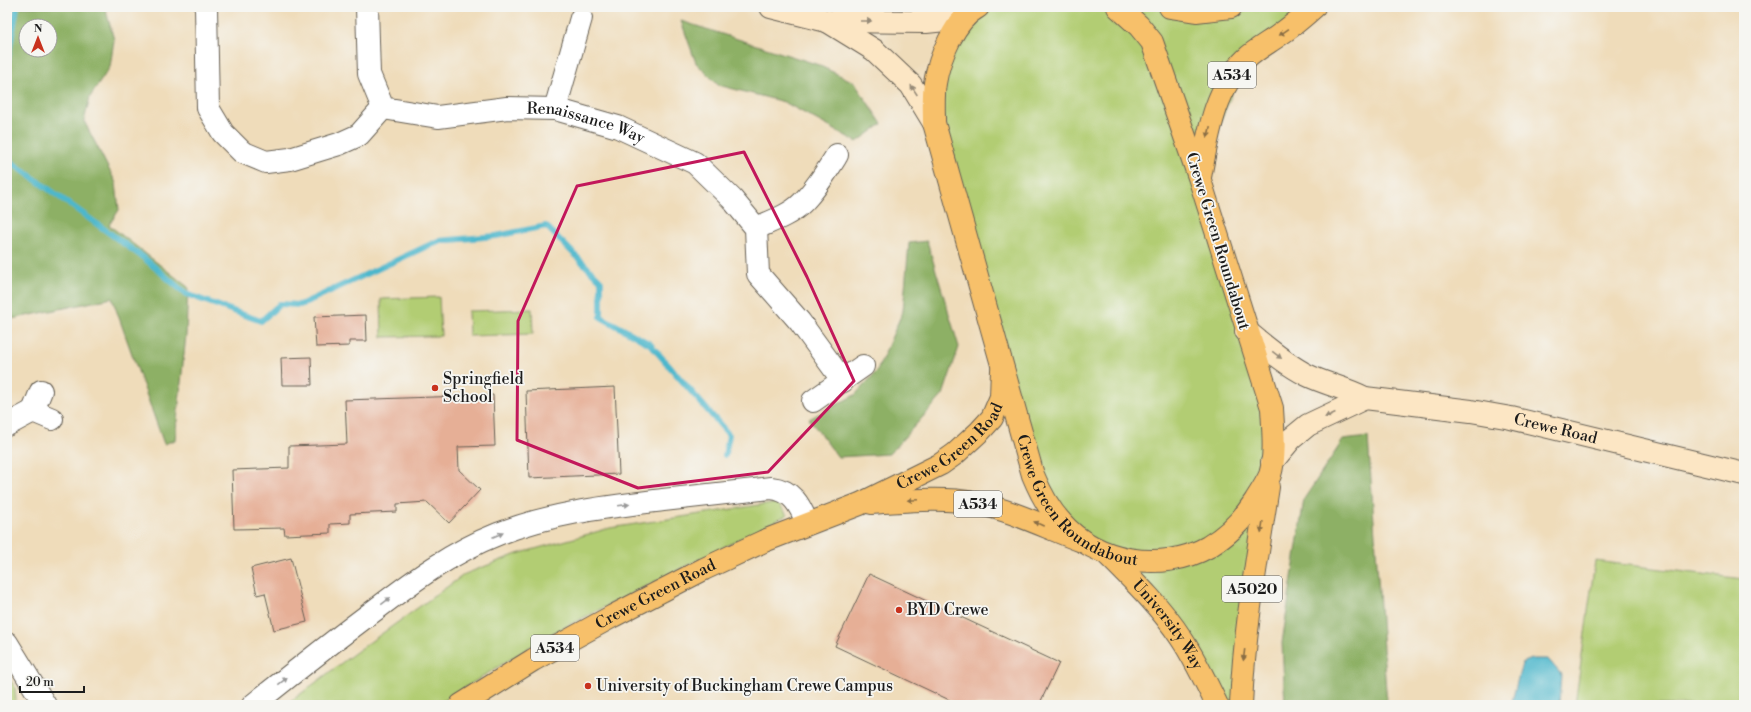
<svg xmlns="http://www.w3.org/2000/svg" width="1751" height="712" font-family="'Libre Bodoni',serif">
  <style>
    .green { fill: #b2cd73; stroke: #677448 }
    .forest { fill: #8db065; stroke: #546640; fill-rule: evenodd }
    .water { fill: #4eb7cc; stroke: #356a74 }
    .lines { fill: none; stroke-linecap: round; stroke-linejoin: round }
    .stream { stroke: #4eb7cc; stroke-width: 6 }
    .building { fill: #e6af96 }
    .street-casing { stroke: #665f53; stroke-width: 24 }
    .secondary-casing { stroke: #665f53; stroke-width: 24 }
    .primary-casing { stroke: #665f53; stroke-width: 24 }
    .highway-casing { stroke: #665f53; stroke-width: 24 }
    .street { stroke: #fff; stroke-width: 22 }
    .secondary { stroke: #fce6c4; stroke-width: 22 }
    .primary { stroke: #f7c06b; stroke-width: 22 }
    .highway { stroke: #f7c06b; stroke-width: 22 }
    .oneway { fill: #978b78 }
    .oneway2 { fill: #8a6e44 }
    .oneway3 { fill: #999 }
    .marked { fill: none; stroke: #c2185b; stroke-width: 3; stroke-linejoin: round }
    .poi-dot { fill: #c8321e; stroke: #f6f6f2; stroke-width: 1.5 }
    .labels { text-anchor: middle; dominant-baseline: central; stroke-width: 3.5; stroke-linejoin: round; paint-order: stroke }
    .shield { fill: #f6f6f2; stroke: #5d5d5c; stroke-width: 1 }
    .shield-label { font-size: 15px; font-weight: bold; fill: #1c1c1c }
    .street-label { font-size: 16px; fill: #1c1c1c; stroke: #f6f6f2 }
    .poi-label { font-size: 16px; fill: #1c1c1c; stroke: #f6f6f2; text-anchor: start }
  </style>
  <rect width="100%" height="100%" fill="#f6f6f2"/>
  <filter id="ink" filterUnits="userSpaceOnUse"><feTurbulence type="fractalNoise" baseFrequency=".025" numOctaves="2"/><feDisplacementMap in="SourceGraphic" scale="8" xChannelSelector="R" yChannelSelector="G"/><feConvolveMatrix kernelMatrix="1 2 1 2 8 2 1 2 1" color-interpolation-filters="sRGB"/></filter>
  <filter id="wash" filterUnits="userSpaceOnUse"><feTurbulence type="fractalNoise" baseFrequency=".012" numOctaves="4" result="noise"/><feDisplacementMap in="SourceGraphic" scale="16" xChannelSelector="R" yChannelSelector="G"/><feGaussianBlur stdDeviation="0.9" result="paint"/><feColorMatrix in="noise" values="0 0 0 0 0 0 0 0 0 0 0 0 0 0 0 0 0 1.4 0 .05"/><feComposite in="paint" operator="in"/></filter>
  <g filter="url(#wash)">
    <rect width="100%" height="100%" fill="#efdcba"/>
    <g class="green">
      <polygon points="978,7 1314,7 1246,58 1199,177 1272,408 1239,705 1217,705 1180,636 1038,491 935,83"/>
      <polygon points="439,297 441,336 382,337 381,299"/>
      <polygon points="532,309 533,334 469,336 468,311"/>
      <polygon points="778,502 787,515 549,635 437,705 286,705 352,655 465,574 517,554 610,528"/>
      <polygon points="1595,561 1744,579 1744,705 1575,705"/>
      <polygon points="7,676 15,687 16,701 8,705"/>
    </g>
    <g class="forest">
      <path d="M17 7H105L114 40 110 67 90 97 84 121 116 183 119 210 109 225 188 287 186 335 175 440 164 444 112 298 7 320V63ZM26 26H50V50H26Z"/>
      <polygon points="681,21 816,64 854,82 882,124 857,142 784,102 718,85 696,63"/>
      <polygon points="927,241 959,347 943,395 889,454 838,457 809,419 855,395 877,371 903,311 909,243"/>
      <polygon points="1368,437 1387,705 1285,705 1282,643 1304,499 1343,440"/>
    </g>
    <polygon class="water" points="1532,659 1548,659 1561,674 1559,705 1511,705 1522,663"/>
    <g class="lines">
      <g class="stream">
        <polyline points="7,63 17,7"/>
        <polyline points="7,159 144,258 186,294 261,321 280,304 300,305 438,241 496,236 546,226 601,281 601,317 650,344 729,435 725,455"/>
      </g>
    </g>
    <g id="blocks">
      <g class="building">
        <polygon points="366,315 367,341 349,341 349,346 316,347 314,317"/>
        <polygon points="311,357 312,385 282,385 281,358"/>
        <polygon points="615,387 619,474 529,478 526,391"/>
        <polygon points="493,395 495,446 458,447 459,470 480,490 449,523 427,502 397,504 397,512 350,514 350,523 330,524 330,533 285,535 284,528 234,529 232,470 289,468 289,446 347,444 345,400"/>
        <polygon points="291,558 307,622 274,630 265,593 257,595 251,568"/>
        <polygon points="869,574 1059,663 1039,705 960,705 835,646"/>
      </g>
    </g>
  </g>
  <g filter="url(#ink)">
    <use href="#blocks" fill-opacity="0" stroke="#665f53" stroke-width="1"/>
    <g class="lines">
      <g class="street-casing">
        <g id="street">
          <polyline points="206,7 208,108 223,133 242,152 266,162 290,159 339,144 359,135 383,108"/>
          <path id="s1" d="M367 7 369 74 383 108 438 117 507 108 555 109 618 127 695 163 732 199 756 228 758 274 800 322 843 381"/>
          <polyline points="555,109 581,18"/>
          <path d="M756 228C772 221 790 215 802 203 816 189 827 171 837 155"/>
          <polyline points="41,391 33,411 52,419"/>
          <polyline points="813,401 863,366"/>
          <polyline points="7,425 33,411"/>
          <polyline points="7,643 45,705"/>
          <path d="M253 705C293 673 333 641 375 610 413 581 452 552 498 534 551 513 606 507 663 500 699 496 735 492 771 488 792 490 800 505 807 523"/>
        </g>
      </g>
      <g class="secondary-casing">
        <g id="secondary">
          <polyline points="771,7 827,21 926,22 964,18"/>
          <polyline points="827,21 874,50 911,85 934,123"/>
          <path id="s2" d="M1246 331C1265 346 1285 364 1307 375 1325 384 1346 388 1365 398L1471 411 1511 418 1744 474"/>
          <polyline points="1272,462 1291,439 1308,425 1365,398"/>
        </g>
      </g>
      <g class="primary-casing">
        <g id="primary">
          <path d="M871 503C906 501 941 497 975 503 1012 510 1047 528 1082 541"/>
          <path id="s3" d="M461 705 533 660 613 616 704 569 764 541 860 504 941 464 955 454 980 431 992 418 1001 397 1002 370"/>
        </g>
      </g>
      <g class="highway-casing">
        <g id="highway">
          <path id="s4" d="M978 7C955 19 939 58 935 83 933 96 934 110 934 123L1033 475C1040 492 1048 508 1061 522 1095 562 1162 573 1208 547 1228 535 1243 520 1255 501 1260 493 1266 484 1270 475 1276 456 1273 428 1272 408L1199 177 1152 42 1139 26 1118 7"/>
          <polyline points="1170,7 1196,11 1231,7"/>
          <path d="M1200 177C1208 136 1214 89 1246 59 1255 50 1268 43 1278 36 1291 27 1303 17 1314 7"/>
          <path id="s5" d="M1106 553C1132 579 1160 606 1181 638 1195 659 1206 682 1217 705"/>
          <path d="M1241 705C1244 632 1257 559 1268 487"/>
        </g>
      </g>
      <use href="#street" class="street"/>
      <use href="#secondary" class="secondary"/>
      <use href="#primary" class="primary"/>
      <use href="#highway" class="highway"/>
    </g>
    <defs><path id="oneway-solid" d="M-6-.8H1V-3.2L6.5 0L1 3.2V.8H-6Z"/></defs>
    <g class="oneway">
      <use href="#oneway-solid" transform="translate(866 21)"/>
      <use href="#oneway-solid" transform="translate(914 90) rotate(-123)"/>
      <use href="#oneway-solid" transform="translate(1277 355) rotate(37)"/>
      <use href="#oneway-solid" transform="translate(1330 415) rotate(155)"/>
    </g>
    <g class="oneway2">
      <use href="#oneway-solid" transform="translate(1284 32) rotate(145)"/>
      <use href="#oneway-solid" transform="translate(1209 132) rotate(102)"/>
      <use href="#oneway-solid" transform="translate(913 500) rotate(178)"/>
      <use href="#oneway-solid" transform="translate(1039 524) rotate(-156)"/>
      <use href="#oneway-solid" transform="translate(1262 527) rotate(99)"/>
      <use href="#oneway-solid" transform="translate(1244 655) rotate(97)"/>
    </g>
    <g class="oneway3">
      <use href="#oneway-solid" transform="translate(624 505) rotate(-7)"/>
      <use href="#oneway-solid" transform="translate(498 535) rotate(-22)"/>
      <use href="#oneway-solid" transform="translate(386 601) rotate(-37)"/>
      <use href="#oneway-solid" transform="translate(283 681) rotate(-38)"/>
    </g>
  </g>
  <path class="marked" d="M744 152 807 277 854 381 768 472 638 488 517 440 518 321 577 186Z"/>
  <g class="poi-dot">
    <circle cx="435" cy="388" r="4"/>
    <circle cx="899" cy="610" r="4"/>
    <circle cx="588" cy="686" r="4"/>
  </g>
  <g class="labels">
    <g class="shield">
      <rect x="1208" y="62" width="48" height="26" rx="3"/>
      <rect x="954" y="491" width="48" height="26" rx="3"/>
      <rect x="1222" y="576" width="60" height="26" rx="3"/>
      <rect x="531" y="635" width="48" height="26" rx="3"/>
    </g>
    <g class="shield-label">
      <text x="1232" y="75">A534</text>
      <text x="978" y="504">A534</text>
      <text x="1252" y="589">A5020</text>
      <text x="555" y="648">A534</text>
    </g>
    <g class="street-label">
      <text stroke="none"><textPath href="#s1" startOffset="310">Renaissance Way</textPath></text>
      <text transform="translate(1218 241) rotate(73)">Crewe Green Roundabout</text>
      <text stroke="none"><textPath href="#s2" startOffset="331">Crewe Road</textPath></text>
      <text stroke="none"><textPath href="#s3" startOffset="556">Crewe Green Road</textPath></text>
      <text stroke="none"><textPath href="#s4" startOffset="546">Crewe Green Roundabout</textPath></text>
      <text stroke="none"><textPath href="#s3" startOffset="224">Crewe Green Road</textPath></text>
      <text stroke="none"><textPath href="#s5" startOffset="95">University Way</textPath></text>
    </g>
    <g class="poi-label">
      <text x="443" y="379">Springfield<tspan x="443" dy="18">School</tspan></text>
      <text x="907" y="610">BYD Crewe</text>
      <text x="596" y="686">University of Buckingham Crewe Campus</text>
    </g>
  </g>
  <rect width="1751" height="712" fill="none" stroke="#f6f6f2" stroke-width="24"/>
  <g transform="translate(38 38)"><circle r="19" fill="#f6f6f2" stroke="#9f9f9c"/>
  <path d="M0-3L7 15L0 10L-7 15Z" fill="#c8321e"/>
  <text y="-6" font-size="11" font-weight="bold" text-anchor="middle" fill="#1c1c1c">N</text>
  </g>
  <path d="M20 686v6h64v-6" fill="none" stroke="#1c1c1c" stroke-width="2"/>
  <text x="26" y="686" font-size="12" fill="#1c1c1c" stroke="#f6f6f2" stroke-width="3" paint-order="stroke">20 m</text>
</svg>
